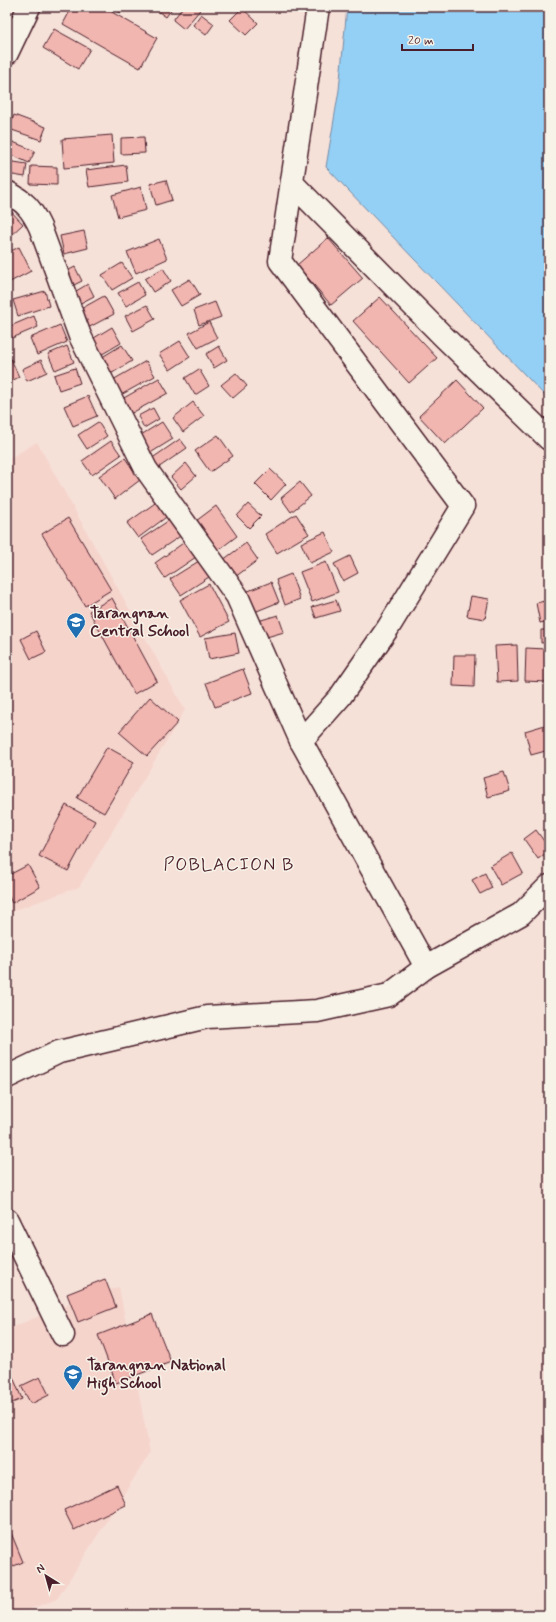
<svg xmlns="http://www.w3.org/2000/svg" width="556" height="1622" font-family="Mynerve,sans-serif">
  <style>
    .built { fill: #f5d4cc }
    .water { fill: #94d0f5; stroke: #7689a4 }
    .building { fill: #f2b6b1; stroke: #4a1f2b }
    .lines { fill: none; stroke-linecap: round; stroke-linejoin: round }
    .minor-casing { stroke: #4a1f2b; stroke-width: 25 }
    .major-casing { stroke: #4a1f2b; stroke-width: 25 }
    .minor { stroke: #f7f3e8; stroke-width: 22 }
    .major { stroke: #f7f3e8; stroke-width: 22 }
    .labels { text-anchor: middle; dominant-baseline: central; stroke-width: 3; stroke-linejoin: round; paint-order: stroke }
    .poi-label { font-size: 16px; font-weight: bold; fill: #4a1f2b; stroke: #f7f3e8; text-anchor: start }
    .quarter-label { font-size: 18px; letter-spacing: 1px; fill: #4a1f2b; stroke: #f7f3e8 }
  </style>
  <rect width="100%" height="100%" fill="#f6e1d8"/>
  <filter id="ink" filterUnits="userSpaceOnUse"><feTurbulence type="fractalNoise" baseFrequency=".025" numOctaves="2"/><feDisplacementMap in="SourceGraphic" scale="8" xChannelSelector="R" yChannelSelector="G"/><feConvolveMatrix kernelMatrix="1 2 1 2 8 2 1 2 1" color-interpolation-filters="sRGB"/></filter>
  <g filter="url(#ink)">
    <g class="built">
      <polygon points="37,442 185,710 79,887 7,913 7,460"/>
      <polygon points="119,1287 150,1453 57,1599 15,1615 7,1615 7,1329 83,1299"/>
    </g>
    <polygon class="water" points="347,7 549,7 549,400 326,167 339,90"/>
    <g class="building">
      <polygon points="72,7 103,7 157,38 140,68 63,24"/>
      <polygon points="112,7 125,7 120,13"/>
      <polygon points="152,7 173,7 166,17"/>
      <polygon points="183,7 197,7 200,10 184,29 173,20"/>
      <polygon points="242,8 258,23 246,35 230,20"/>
      <polygon points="201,14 214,24 206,35 193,25"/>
      <polygon points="54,29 90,49 78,69 43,48"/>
      <polygon points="14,115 46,127 41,140 9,129"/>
      <polygon points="112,135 114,163 64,168 62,139"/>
      <polygon points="144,137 145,153 121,154 121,138"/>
      <polygon points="8,140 35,151 29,163 7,153"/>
      <polygon points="7,161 27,164 25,177 7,174"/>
      <polygon points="126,165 128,182 89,187 86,170"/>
      <polygon points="31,166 57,167 57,185 30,184"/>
      <polygon points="166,180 172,200 156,205 150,184"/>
      <polygon points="141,187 146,210 118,217 112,195"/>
      <polygon points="7,207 23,224 8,238 7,236"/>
      <polygon points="84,231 88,248 64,254 60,236"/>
      <polygon points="328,238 363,278 331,305 297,265"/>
      <polygon points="159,239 167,259 136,273 127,252"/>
      <polygon points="19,247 31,271 10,282 7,277 7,253"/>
      <polygon points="122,263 132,278 112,290 102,275"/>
      <polygon points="75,267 82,281 68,288 61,274"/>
      <polygon points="163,268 171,281 153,292 145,279"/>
      <polygon points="190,279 200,295 181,306 171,290"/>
      <polygon points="138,282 145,295 126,306 118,293"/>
      <polygon points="88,284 94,296 77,305 71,294"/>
      <polygon points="45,291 49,306 18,316 13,300"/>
      <polygon points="104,296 114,314 86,329 77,311"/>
      <polygon points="380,297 437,358 409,383 353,321"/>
      <polygon points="215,302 221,317 199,325 194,310"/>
      <polygon points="147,305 155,319 133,331 125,316"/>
      <polygon points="34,316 38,327 12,338 8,327"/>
      <polygon points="209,322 217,338 198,348 189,333"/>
      <polygon points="60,325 67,342 37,355 30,338"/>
      <polygon points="112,327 121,343 99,356 89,341"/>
      <polygon points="180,341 190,357 170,370 159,354"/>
      <polygon points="122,345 132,361 109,375 99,359"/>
      <polygon points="67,346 74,362 55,370 48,354"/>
      <polygon points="219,346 227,360 214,368 206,354"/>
      <polygon points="11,359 19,377 8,383 7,360"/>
      <polygon points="41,360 47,372 27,381 22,369"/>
      <polygon points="146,361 155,376 119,396 111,381"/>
      <polygon points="75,368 80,383 59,390 54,375"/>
      <polygon points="199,369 209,386 195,395 185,378"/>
      <polygon points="236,373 247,386 233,398 221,385"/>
      <polygon points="159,378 168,393 130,414 122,399"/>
      <polygon points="457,380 483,408 445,444 419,416"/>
      <polygon points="88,396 97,416 73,426 64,406"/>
      <polygon points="193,402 204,416 183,432 173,418"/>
      <polygon points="153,408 159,419 144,428 138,416"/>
      <polygon points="98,422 107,436 87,449 78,435"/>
      <polygon points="162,422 173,439 147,455 136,438"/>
      <polygon points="218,435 233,456 210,472 195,451"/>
      <polygon points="180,439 187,448 158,468 151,459"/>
      <polygon points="111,441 121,455 92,475 82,461"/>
      <polygon points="125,458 140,480 115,499 99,476"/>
      <polygon points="186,463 196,476 181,489 171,477"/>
      <polygon points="270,469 286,484 271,500 255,484"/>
      <polygon points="300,482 311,496 291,512 281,498"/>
      <polygon points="158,501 169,515 138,538 127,523"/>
      <polygon points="248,504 261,516 249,528 237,516"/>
      <polygon points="216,506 237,536 217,551 196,521"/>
      <polygon points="296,514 309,534 277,553 265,534"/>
      <polygon points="68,518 111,590 85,606 42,534"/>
      <polygon points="171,519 182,535 152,555 141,539"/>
      <polygon points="325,532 334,552 310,563 301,543"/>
      <polygon points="186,541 196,557 165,578 155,563"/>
      <polygon points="246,543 258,560 235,577 223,560"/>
      <polygon points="350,556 358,573 343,581 334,564"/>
      <polygon points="199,561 209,577 181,595 170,579"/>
      <polygon points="326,562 338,592 312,602 300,572"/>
      <polygon points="291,574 300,599 285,605 276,580"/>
      <polygon points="271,582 279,602 252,613 243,593"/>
      <polygon points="209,584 229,622 200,637 180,600"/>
      <polygon points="471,596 489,599 485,619 467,616"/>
      <polygon points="112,598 157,681 134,694 89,611"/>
      <polygon points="336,600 340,611 316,618 312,607"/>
      <polygon points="549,600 549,621 540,623 536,603"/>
      <polygon points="278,615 284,632 263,638 258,621"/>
      <polygon points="541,630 549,630 549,642 541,643"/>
      <polygon points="36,631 46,652 31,659 21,639"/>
      <polygon points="235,633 239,653 209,659 205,638"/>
      <polygon points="517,645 518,681 497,682 495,646"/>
      <polygon points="526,648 546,649 546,682 525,681"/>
      <polygon points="454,655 475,655 474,687 453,686"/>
      <polygon points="243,669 252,693 215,707 206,683"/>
      <polygon points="150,697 178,722 147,756 119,732"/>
      <polygon points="545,725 549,739 549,750 531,755 525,731"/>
      <polygon points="107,747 134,762 104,813 77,798"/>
      <polygon points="504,772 510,791 488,797 483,778"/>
      <polygon points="66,805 95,821 68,871 39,856"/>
      <polygon points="536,830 549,848 549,851 538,859 524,839"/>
      <polygon points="512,853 523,873 501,885 490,866"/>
      <polygon points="28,865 40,887 12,903 7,893 7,876"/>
      <polygon points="485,873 492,888 480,894 472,880"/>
      <polygon points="105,1279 116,1307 78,1322 67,1294"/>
      <polygon points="152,1314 171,1362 116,1383 98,1335"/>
      <polygon points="13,1377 22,1399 7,1405 7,1379"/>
      <polygon points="40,1377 49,1395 31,1404 21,1386"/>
      <polygon points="117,1485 126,1505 74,1530 64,1510"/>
      <polygon points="9,1528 23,1562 7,1569 7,1529"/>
    </g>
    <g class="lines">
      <g class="minor-casing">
        <g id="minor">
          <polyline points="292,183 443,336 549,439"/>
          <path d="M7 192C25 202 31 208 40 227L80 336 146 469 237 596 301 741 426 967"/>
          <polyline points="301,741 340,697 388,628 463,506 280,261 318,7"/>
          <polyline points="7,1077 59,1052 207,1017 317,1011 389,995 426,967 521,914 549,886"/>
          <polyline points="7,1220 63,1335"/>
        </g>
      </g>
      <g class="major-casing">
        <polyline id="major" points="7,53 29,7"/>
      </g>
      <use href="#minor" class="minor"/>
      <use href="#major" class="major"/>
    </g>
  </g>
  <defs>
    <g id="school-pin" transform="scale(1)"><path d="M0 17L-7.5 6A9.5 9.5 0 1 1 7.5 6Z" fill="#1f6fb2" stroke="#f7f3e8"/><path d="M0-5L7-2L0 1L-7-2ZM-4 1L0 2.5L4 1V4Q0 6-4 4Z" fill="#fff"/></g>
  </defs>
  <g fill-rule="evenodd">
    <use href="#school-pin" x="76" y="622"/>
    <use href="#school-pin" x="73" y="1374"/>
  </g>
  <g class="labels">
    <g class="poi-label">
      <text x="90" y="613">Tarangnan<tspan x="90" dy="18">Central School</tspan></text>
      <text x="87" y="1365">Tarangnan National<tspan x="87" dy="18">High School</tspan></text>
    </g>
    <g class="quarter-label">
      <text x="229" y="865">POBLACION B</text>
    </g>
  </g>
  <rect width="556" height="1622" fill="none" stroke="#f7f3e8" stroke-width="24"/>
  <rect x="12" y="12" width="532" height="1598" fill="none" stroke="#4a1f2b" stroke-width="1.5" filter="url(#ink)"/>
  <g transform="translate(46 1576) rotate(323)" stroke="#f7f3e8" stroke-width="3" paint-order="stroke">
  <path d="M0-3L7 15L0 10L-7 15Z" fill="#4a1f2b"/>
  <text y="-6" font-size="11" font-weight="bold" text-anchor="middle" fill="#4a1f2b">N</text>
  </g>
  <path d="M402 44v6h71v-6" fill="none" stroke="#4a1f2b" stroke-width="2"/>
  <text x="408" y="44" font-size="12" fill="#4a1f2b" stroke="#f7f3e8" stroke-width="3" paint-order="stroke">20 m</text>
</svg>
